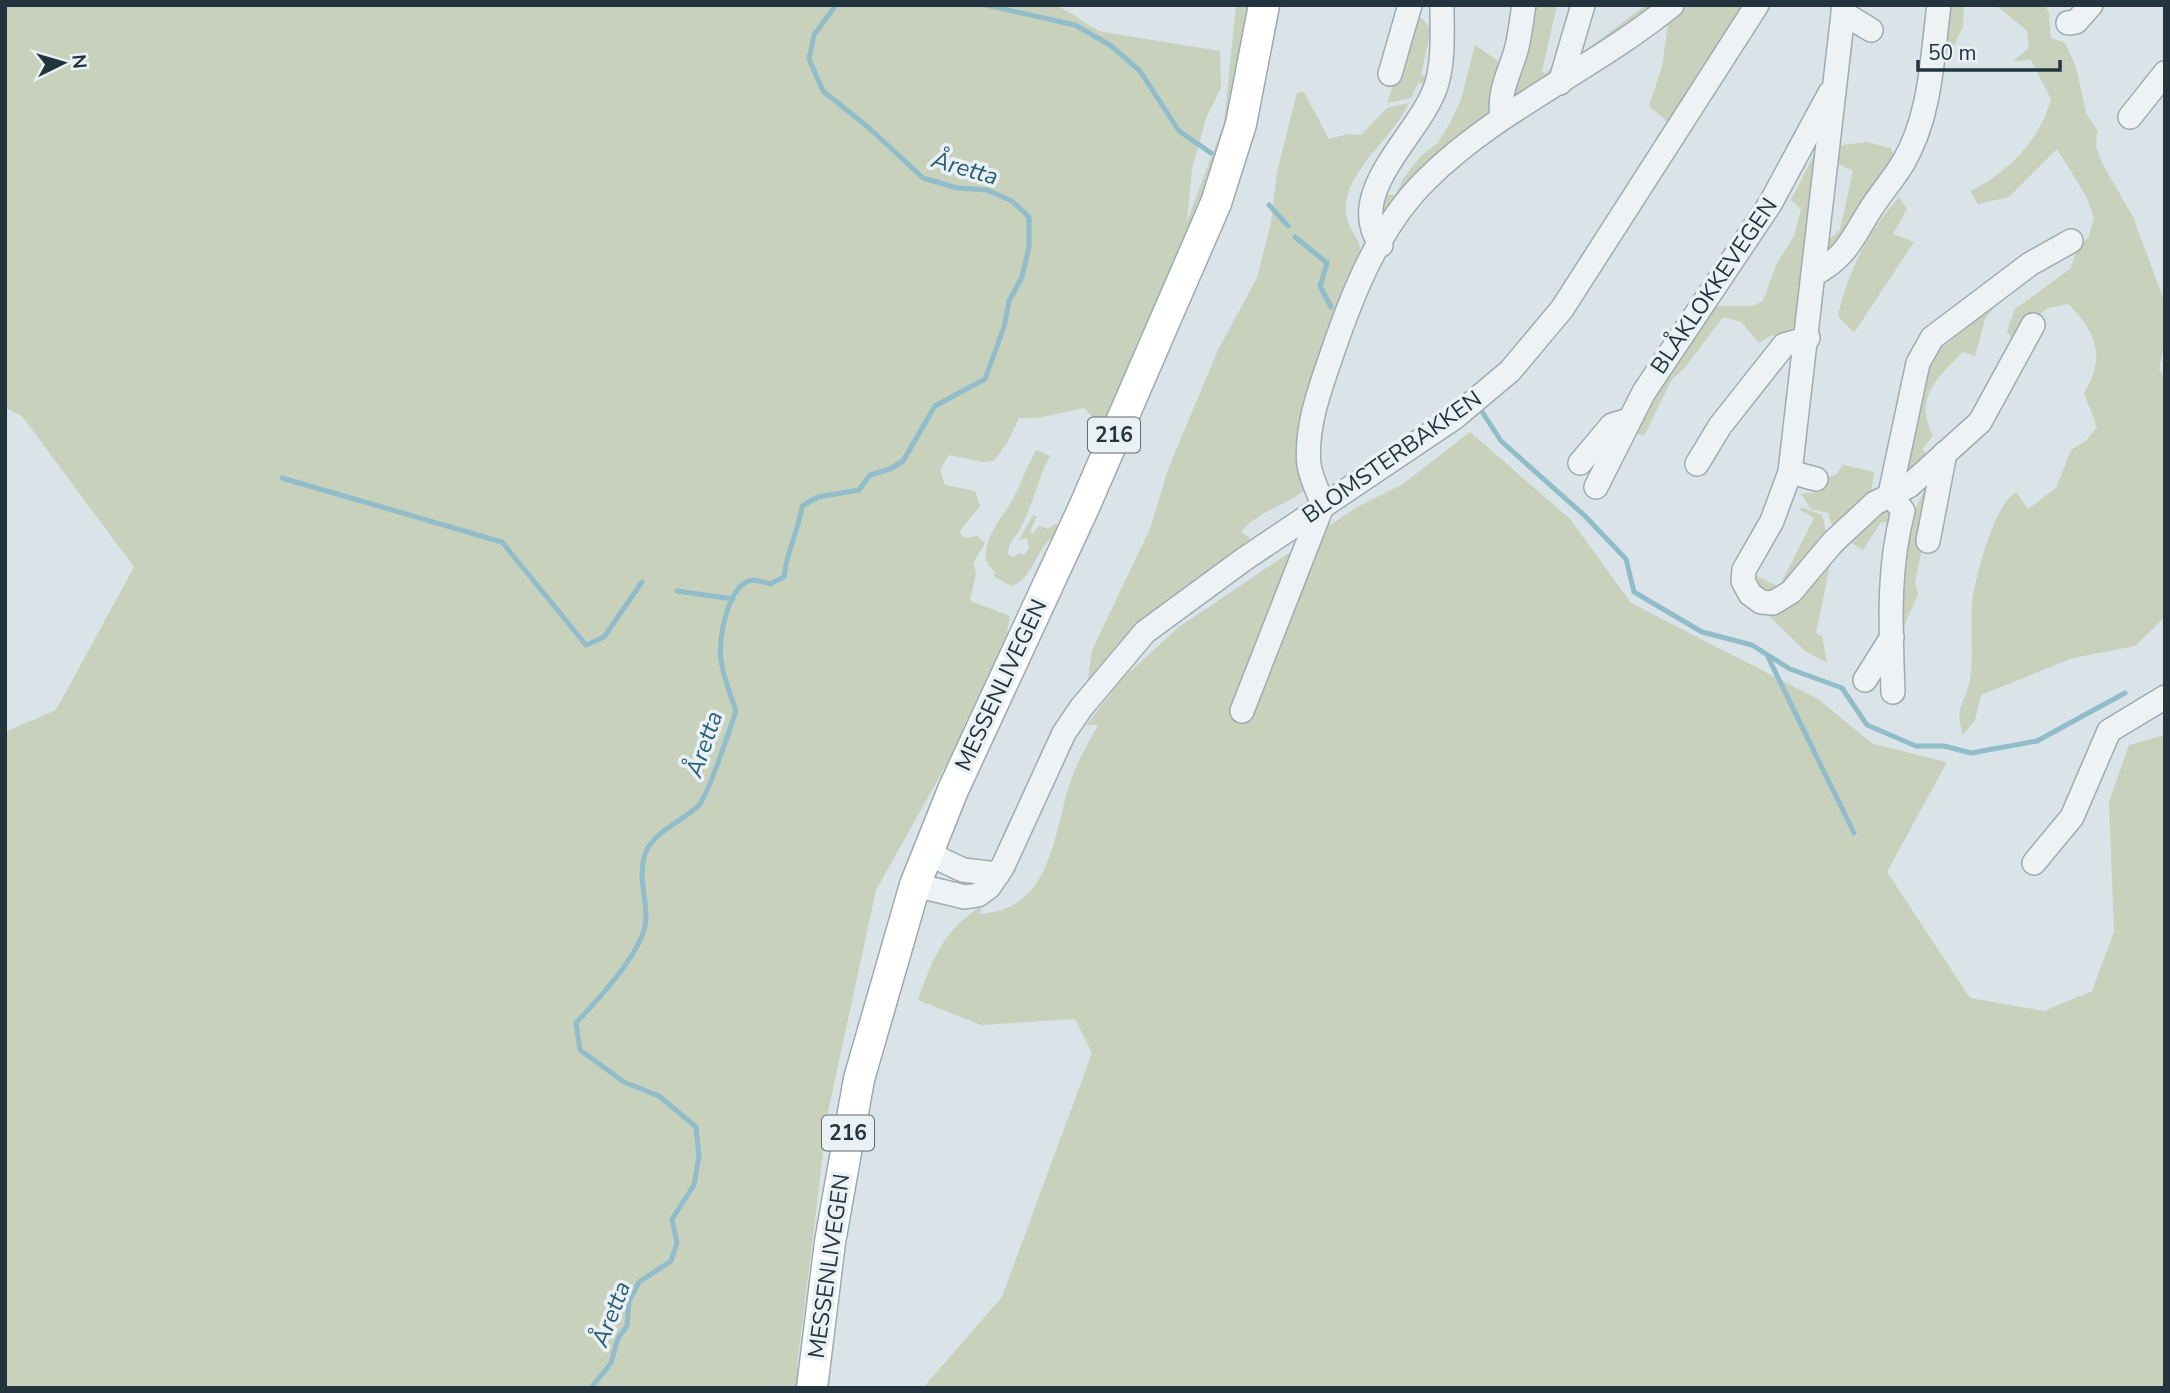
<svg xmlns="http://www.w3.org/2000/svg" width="2170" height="1393" font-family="'Nunito Sans',sans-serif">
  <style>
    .green { fill: #c7d1bb }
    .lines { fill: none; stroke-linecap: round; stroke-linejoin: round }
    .stream { stroke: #91bdcb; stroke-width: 5 }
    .minor-casing { stroke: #9fabb1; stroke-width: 26 }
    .major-casing { stroke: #99abb3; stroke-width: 33 }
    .minor { stroke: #edf2f5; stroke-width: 23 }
    .major { stroke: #fff; stroke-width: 30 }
    .labels { text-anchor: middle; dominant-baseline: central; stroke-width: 7; stroke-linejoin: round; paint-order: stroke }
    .shield { fill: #eaf1f4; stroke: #5f6d75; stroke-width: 2 }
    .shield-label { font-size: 21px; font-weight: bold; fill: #23343e }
    .street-label { font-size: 23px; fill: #23343e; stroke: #eaf1f4 }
    .water-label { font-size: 24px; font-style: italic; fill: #2a6075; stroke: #eaf1f4 }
  </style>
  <rect width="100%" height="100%" fill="#dae3e7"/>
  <g class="green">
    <path d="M5 5H1052C1073 10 1084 26 1103 32L1220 51 1221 88 1206 118 1192 169 1187 221 1224 123 1236 5H1254L1224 151 1108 419 1101 426 1084 408 1037 418H1019L1007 443 994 461 983 462 949 455 940 470 945 485 975 491 980 506 959 532 965 538 977 536 985 543 973 563 976 573 970 601 1010 616 1002 659 953 763 945 767 876 890 828 1112 797 1367 803 1377 802 1388H5V732L56 710 134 567 22 416 5 408Z"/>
    <polygon points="1531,5 1557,5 1542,71 1545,74 1551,69 1554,75 1510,108"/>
    <polygon points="1646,5 1668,5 1574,66 1586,50"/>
    <polygon points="1683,5 1744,5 1668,122 1649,106 1662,67 1669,18"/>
    <polygon points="1947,5 1964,5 1963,26 1952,50 1943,48"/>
    <path d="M1996 5H2045L2049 13 2051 38 2065 43 2076 67 2086 113 2097 130 2096 147 2102 163 2133 217 2165 303V341L2159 369 2165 379V617L2135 646 2073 658 1981 695 1975 720 1963 735C1954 704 1965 706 1970 679 1974 655 1970 628 1972 604 1975 577 1994 505 2016 492L2028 509 2056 488 2071 450 2086 441 2097 427 2084 393C2106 358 2097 332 2068 304L2047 308 2012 339 2007 331 2015 309 2070 269 2077 250 2089 236 2094 218 2086 196 2057 149 2009 197 1978 204 1970 191C2008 173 2040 140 2051 99L2031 60 2013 61 2029 48 2027 31Z"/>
    <polygon points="1416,18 1421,18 1431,28 1421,75 1431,79 1429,85 1418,83 1411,98 1387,103"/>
    <polygon points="1475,45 1501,63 1492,117 1379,220 1381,195 1395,195 1405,176 1422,155 1438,143 1451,121 1461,100"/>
    <path d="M1304 92 1329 139 1348 134 1361 135 1387 108 1409 103C1393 138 1341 175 1346 213 1347 229 1361 237 1362 258L1303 491C1283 507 1257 512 1241 532L1250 538 1222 566 1142 620 1106 658 1087 686 1092 650 1150 529 1168 469 1219 348 1257 278 1271 223 1277 172 1297 93Z"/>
    <polygon points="1866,142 1891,148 1893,155 1888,166 1873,185 1862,215 1825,255 1823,245 1840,230 1853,171 1839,164 1835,151 1842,145"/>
    <polygon points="1816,151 1798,320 1790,333 1781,337 1772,335 1759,343 1741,322 1723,317 1683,370 1672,379 1644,436 1628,430 1713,306 1753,306 1763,301 1776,265 1794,236 1801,209 1791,200"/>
    <path d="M1899 197 1907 209 1893 234 1914 242 1854 333 1838 316C1848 271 1868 232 1899 197Z"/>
    <path d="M1996 300 2000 301 1985 319 1975 356 1963 352C1938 376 1913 399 1933 435L1923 449 1927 457 1905 479C1908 447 1915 417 1923 386 1926 372 1932 362 1932 348L1949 343 1968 319Z"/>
    <path d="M1470 432 1570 519 1631 603 1818 699 1873 744 1947 762 1887 872 1970 998 2044 1011 2092 991 2114 932 2109 802 2129 745 2165 735V1388H923L1002 1297 1092 1053 1075 1019 981 1025 918 1000C933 958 942 932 981 906L980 914C1049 910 1053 841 1068 789 1074 767 1087 746 1098 725H1086L1123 678 1179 627 1357 507 1403 484Z"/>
    <path d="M1036 450 1050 456C1037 480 1033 506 1020 529 1015 539 1008 542 1008 554L1013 557 1020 553 1024 555 1029 548 1027 538 1019 540 1033 515 1037 516 1030 532 1032 535 1039 526 1048 529 1055 524 1060 525V533C1035 543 1037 576 1012 586L994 577 995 572 988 565C978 541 1005 516 1015 495 1022 480 1028 465 1036 450Z"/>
    <polygon points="1843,465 1874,472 1870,500 1834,532 1828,513 1811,509 1801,494 1821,492 1829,477 1836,475"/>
    <path d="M1940 469 1915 581 1918 595 1900 634C1903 574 1898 517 1940 469Z"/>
    <polygon points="1804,508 1822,515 1828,538 1789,589 1760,593 1751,573 1779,587 1814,518 1798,509"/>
    <polygon points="1886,510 1891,513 1893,523 1881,522 1863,550 1851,543 1830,565 1816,633 1822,636 1827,663 1805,651 1769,616 1793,604 1871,516"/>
  </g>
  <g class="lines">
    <g class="stream">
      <polyline points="986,5 1075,25 1110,45 1140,71 1179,131 1211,153"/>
      <polyline points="1269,205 1288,226"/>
      <polyline points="1295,237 1327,263 1320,286 1331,307"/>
      <polyline points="1481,410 1501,441 1585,516 1626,559 1634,592 1702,632 1752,645 1790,669 1842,688 1867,725 1916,746 1944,746 1971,753 2037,741 2125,693"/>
      <polyline points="282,478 502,542 586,645 604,637 642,582"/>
      <polyline points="677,591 733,599"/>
      <polyline points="1768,657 1854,833"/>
      <path d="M591 1388 611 1363 618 1338 627 1326 629 1301 639 1282 671 1261 677 1243 672 1219 694 1185 699 1156 696 1127 659 1096 624 1082 580 1050 576 1023C598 999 646 950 646 917 646 895 638 876 645 854 654 830 683 822 699 805 709 794 730 728 736 711 730 693 723 677 721 659 718 639 728 581 754 580 759 580 766 583 770 584L784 577C786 552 799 531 802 506L818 497 859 490 870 475 890 469 903 461 935 406 985 379 1004 327 1009 301 1022 277 1029 247V217L1012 201 987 190 957 188 923 178 868 127 823 91 809 59 814 35 836 5"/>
    </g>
    <g class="minor-casing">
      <g id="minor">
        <polyline points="1844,5 1790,472 1772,521 1744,570 1743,581 1750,594 1761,602 1773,603 1791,592 1833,542 1875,503 1909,486 1980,422 2033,325"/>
        <polyline points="1843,13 1871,30"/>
        <polyline points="2068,23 2076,22 2091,5"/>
        <polyline points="1390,74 1410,5"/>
        <polyline points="1560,83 1583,5"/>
        <polyline points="2130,117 2165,73"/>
        <path d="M1502 118C1498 94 1508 76 1515 54 1520 39 1521 21 1524 5"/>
        <path d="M1381 245C1343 193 1420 135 1436 86 1444 61 1442 32 1442 5"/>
        <path d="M1813 275C1848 256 1852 238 1872 207 1882 192 1894 178 1903 163 1931 116 1932 58 1939 5"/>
        <polyline points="1580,463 1612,425 1626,421"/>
        <polyline points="1697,464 1720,426 1784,345 1808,338"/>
        <polyline points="1790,472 1816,479"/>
        <polyline points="1596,487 1644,392 1770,204 1830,93"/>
        <polyline points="1928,541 1945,453"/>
        <polyline points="1865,680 1892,637"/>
        <path d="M1893 692C1891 631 1887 571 1903 511L1890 494 1918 363 1932 338 2030 264 2071 241"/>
        <path d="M1242 711 1323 504C1318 492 1311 478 1309 465 1305 427 1321 386 1333 351 1353 292 1380 225 1426 180 1497 109 1594 69 1672 5"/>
        <polyline points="927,853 963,870 998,874"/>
        <polyline points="2034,863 2072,817 2109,731 2165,697"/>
        <polyline points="915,885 965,897 978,895 989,887 1003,866 1064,733 1081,708 1145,632 1243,560 1454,418 1510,371 1562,309 1757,5"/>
      </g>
    </g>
    <g class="major-casing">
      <polyline id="major" points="812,1388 830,1242 859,1079 915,885 953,790 1085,505 1216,203 1241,124 1264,5"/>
    </g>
    <use href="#minor" class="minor"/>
    <use href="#major" class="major"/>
  </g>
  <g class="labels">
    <g class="shield">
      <rect x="1088" y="417.5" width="52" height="35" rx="5"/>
      <rect x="822" y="1115.5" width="52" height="35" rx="5"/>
    </g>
    <g class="shield-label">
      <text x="1114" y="435">216</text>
      <text x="848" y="1133">216</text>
    </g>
    <g class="street-label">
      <text transform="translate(1714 286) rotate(-56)">BLÅKLOKKEVEGEN</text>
      <text transform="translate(1392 457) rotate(-35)">BLOMSTERBAKKEN</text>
      <text transform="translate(1001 685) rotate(-65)">MESSENLIVEGEN</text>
      <text transform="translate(829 1266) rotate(-82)">MESSENLIVEGEN</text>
    </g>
    <g class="water-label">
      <text transform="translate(965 168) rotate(16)">Åretta</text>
      <text transform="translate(704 744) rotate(-71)">Åretta</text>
      <text transform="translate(611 1314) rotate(-69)">Åretta</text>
    </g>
  </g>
  <rect width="2170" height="1393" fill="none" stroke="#23343e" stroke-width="14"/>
  <g transform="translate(63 63) rotate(85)" stroke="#eaf1f4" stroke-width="5" paint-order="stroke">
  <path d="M0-5L12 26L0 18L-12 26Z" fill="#23343e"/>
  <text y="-10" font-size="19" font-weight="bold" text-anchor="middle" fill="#23343e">N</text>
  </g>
  <path d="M1918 60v10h142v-10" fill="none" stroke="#23343e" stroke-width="3.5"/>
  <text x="1928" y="60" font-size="21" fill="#23343e" stroke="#eaf1f4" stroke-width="5" paint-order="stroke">50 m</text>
</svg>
